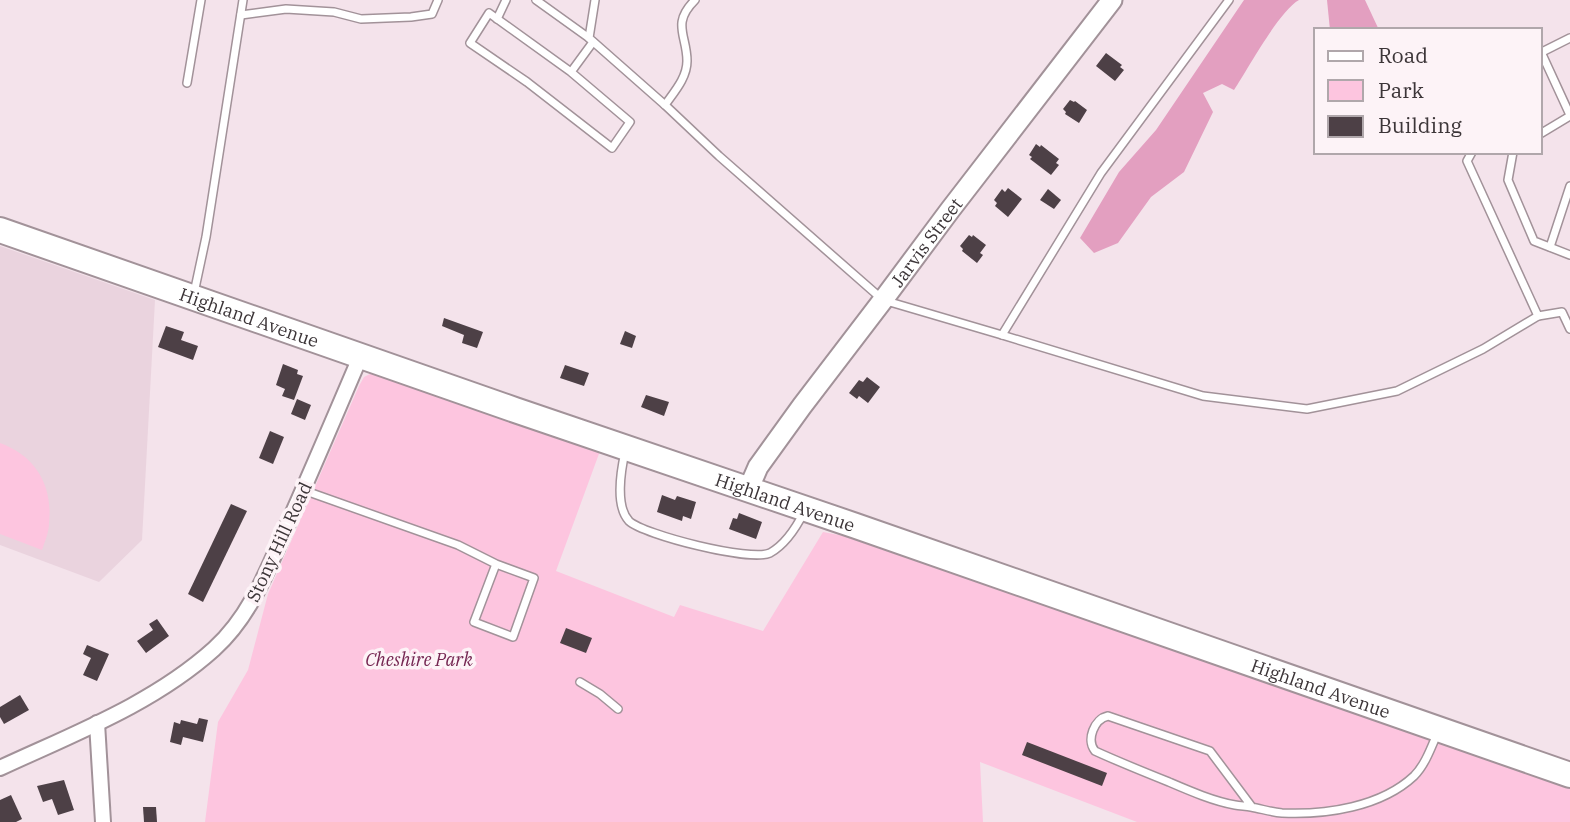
<svg xmlns="http://www.w3.org/2000/svg" width="1570" height="822" font-family="'IBM Plex Serif',serif">
  <style>
    .built { fill: #ead3de }
    .green { fill: #fdc5df }
    .forest { fill: #e39fc0 }
    .building { fill: #4d4046 }
    .lines { fill: none; stroke-linecap: round; stroke-linejoin: round }
    .lane-casing { stroke: #a29299; stroke-width: 10 }
    .street-casing { stroke: #a29299; stroke-width: 18 }
    .secondary-casing { stroke: #a29299; stroke-width: 23 }
    .highway-casing { stroke: #a29299; stroke-width: 28 }
    .lane { stroke: #fff; stroke-width: 7 }
    .street { stroke: #fff; stroke-width: 14 }
    .secondary { stroke: #fff; stroke-width: 19 }
    .highway { stroke: #fff; stroke-width: 24 }
    .labels { text-anchor: middle; dominant-baseline: central; stroke-width: 7; stroke-linejoin: round; paint-order: stroke }
    .street-label { font-size: 18px; fill: #3c3538; stroke: #fdf3f7 }
    .park-label { font-size: 18px; font-style: italic; fill: #752652; stroke: #fdf3f7 }
  </style>
  <rect width="100%" height="100%" fill="#f4e3eb"/>
  <polygon class="built" points="0,246 155,300 142,540 99,582 0,545"/>
  <g class="green">
    <polygon points="370,374 378,374 600,451 556,571 674,617 680,605 763,631 823,532 844,536 1570,788 1570,822 1137,822 980,762 983,822 205,822 218,722 248,670 268,594 359,386 364,377"/>
    <path d="M0 443C36 456 53 486 49 523 49 532 45 541 42 550L0 534Z"/>
  </g>
  <g class="forest">
    <path d="M1244 0H1299C1279 11 1248 69 1234 90L1222 84 1203 93 1213 112 1184 172 1151 197 1118 243 1094 253 1080 238 1119 172 1156 130Z"/>
    <polygon points="1327,0 1365,0 1379,30 1330,30"/>
  </g>
  <g class="building">
    <polygon points="1106,53 1122,65 1120,67 1124,70 1115,81 1096,66"/>
    <polygon points="1070,100 1074,102 1075,101 1087,110 1079,123 1065,114 1066,112 1063,109"/>
    <polygon points="1036,144 1040,147 1041,145 1059,159 1056,163 1059,165 1051,175 1030,159 1032,157 1029,155"/>
    <polygon points="1008,188 1022,199 1008,217 995,206 997,203 994,200 1002,189 1005,192"/>
    <polygon points="1048,189 1061,200 1054,209 1040,200"/>
    <polygon points="969,235 972,237 973,235 986,245 980,253 983,255 977,263 962,251 963,249 960,246"/>
    <polygon points="444,318 483,332 477,348 462,343 464,335 442,326"/>
    <polygon points="166,326 184,332 181,340 198,346 193,360 158,347"/>
    <polygon points="625,331 636,336 632,348 620,344"/>
    <polygon points="283,364 298,370 297,374 303,376 294,400 282,396 285,389 276,385"/>
    <polygon points="565,365 589,373 584,386 560,378"/>
    <polygon points="867,377 880,387 868,403 859,396 857,399 849,393 859,380 863,382"/>
    <polygon points="646,395 669,402 664,416 641,407"/>
    <polygon points="297,399 311,405 305,420 291,414"/>
    <polygon points="270,431 284,437 273,464 259,458"/>
    <polygon points="662,495 675,500 677,496 696,502 691,519 683,516 682,521 657,512"/>
    <polygon points="231,504 247,511 203,602 188,594"/>
    <polygon points="739,513 762,522 756,539 729,529 733,518 737,519"/>
    <polygon points="157,619 169,636 146,653 137,641 153,630 149,624"/>
    <polygon points="566,628 592,638 586,653 560,643"/>
    <polygon points="87,645 109,654 97,681 83,675 91,658 83,654"/>
    <polygon points="20,695 29,710 4,724 0,717 0,707"/>
    <polygon points="199,718 208,720 203,742 183,737 181,745 170,742 174,722 180,724 181,720 197,724"/>
    <polygon points="1027,742 1107,773 1102,786 1022,755"/>
    <polygon points="64,780 74,810 58,815 52,799 43,802 37,786"/>
    <polygon points="11,795 22,819 16,822 0,822 0,800"/>
    <polygon points="143,807 156,807 157,822 144,822"/>
  </g>
  <g class="lines">
    <g class="lane-casing">
      <g id="lane">
        <polyline points="536,0 589,38"/>
        <polyline points="595,0 589,38 665,105 719,156 883,300 1002,335 1203,396 1307,409 1397,391 1483,349 1538,316"/>
        <polyline points="241,15 286,9 334,12 361,19 411,17 432,14 438,0"/>
        <polyline points="497,19 506,0"/>
        <polyline points="1541,52 1570,115"/>
        <polyline points="1540,53 1570,38"/>
        <polyline points="571,72 489,13 470,43 527,82 612,148 630,122 571,72 593,42"/>
        <polyline points="187,83 201,0"/>
        <path d="M665 105C674 92 687 78 687 61 687 35 671 24 695 0"/>
        <polyline points="1540,134 1570,116"/>
        <polyline points="1472,152 1467,161 1538,316 1562,312 1570,329"/>
        <polyline points="1513,152 1508,180 1534,241 1570,255"/>
        <polyline points="1550,247 1570,186"/>
        <polyline points="194,293 206,237 243,0"/>
        <polyline points="1002,335 1101,173 1229,0"/>
        <path d="M625 452C621 470 615 506 629 521 644 535 751 562 770 553 786 544 796 528 804 512"/>
        <polyline points="303,490 458,545 496,564 534,578 513,637 474,622 496,564"/>
        <polyline points="580,682 600,694 618,709"/>
        <path d="M1252 807 1210 751 1108 716C1094 719 1086 740 1095 751 1119 762 1144 772 1169 782 1190 791 1213 801 1235 805 1240 806 1246 806 1251 807 1262 809 1271 812 1282 813 1326 815 1381 807 1414 776 1425 765 1431 748 1437 734"/>
      </g>
    </g>
    <g class="street-casing">
      <g id="street">
        <polyline points="97,723 103,822"/>
        <path d="M0 768C73 734 153 704 214 649 253 614 270 563 291 517 315 463 338 409 361 355"/>
      </g>
    </g>
    <g class="secondary-casing">
      <g id="secondary">
        <path id="s1" d="M748 490 758 467 802 406 883 300 950 210 1112 0"/>
      </g>
    </g>
    <g class="highway-casing">
      <g id="highway">
        <path id="s2" d="M0 230 515 410 856 526 1570 775"/>
      </g>
    </g>
    <use href="#lane" class="lane"/>
    <use href="#street" class="street"/>
    <use href="#secondary" class="secondary"/>
    <use href="#highway" class="highway"/>
  </g>
  <g class="labels">
    <g class="street-label">
      <text stroke="none"><textPath href="#s1" startOffset="306">Jarvis Street</textPath></text>
      <text stroke="none"><textPath href="#s2" startOffset="264">Highland Avenue</textPath></text>
      <text stroke="none"><textPath href="#s2" startOffset="831">Highland Avenue</textPath></text>
      <text transform="translate(279 542) rotate(-65)">Stony Hill Road</text>
      <text stroke="none"><textPath href="#s2" startOffset="1398">Highland Avenue</textPath></text>
    </g>
    <g class="park-label">
      <text x="419" y="659">Cheshire Park</text>
    </g>
  </g>
  <rect x="1314" y="28" width="228" height="126" fill="#fdf3f7" stroke="#b0a7ab" stroke-width="2"/>
  <rect x="1328" y="51" width="35" height="10" fill="#ffffff" stroke="#b0a7ab" stroke-width="2"/>
  <text x="1378" y="63" font-size="21" fill="#3c3538">Road</text>
  <rect x="1328" y="80" width="35" height="21" fill="#fdc5df" stroke="#b0a7ab" stroke-width="2"/>
  <text x="1378" y="98" font-size="21" fill="#3c3538">Park</text>
  <rect x="1328" y="116" width="35" height="21" fill="#4d4046" stroke="#b0a7ab" stroke-width="2"/>
  <text x="1378" y="133" font-size="21" fill="#3c3538">Building</text>
</svg>
